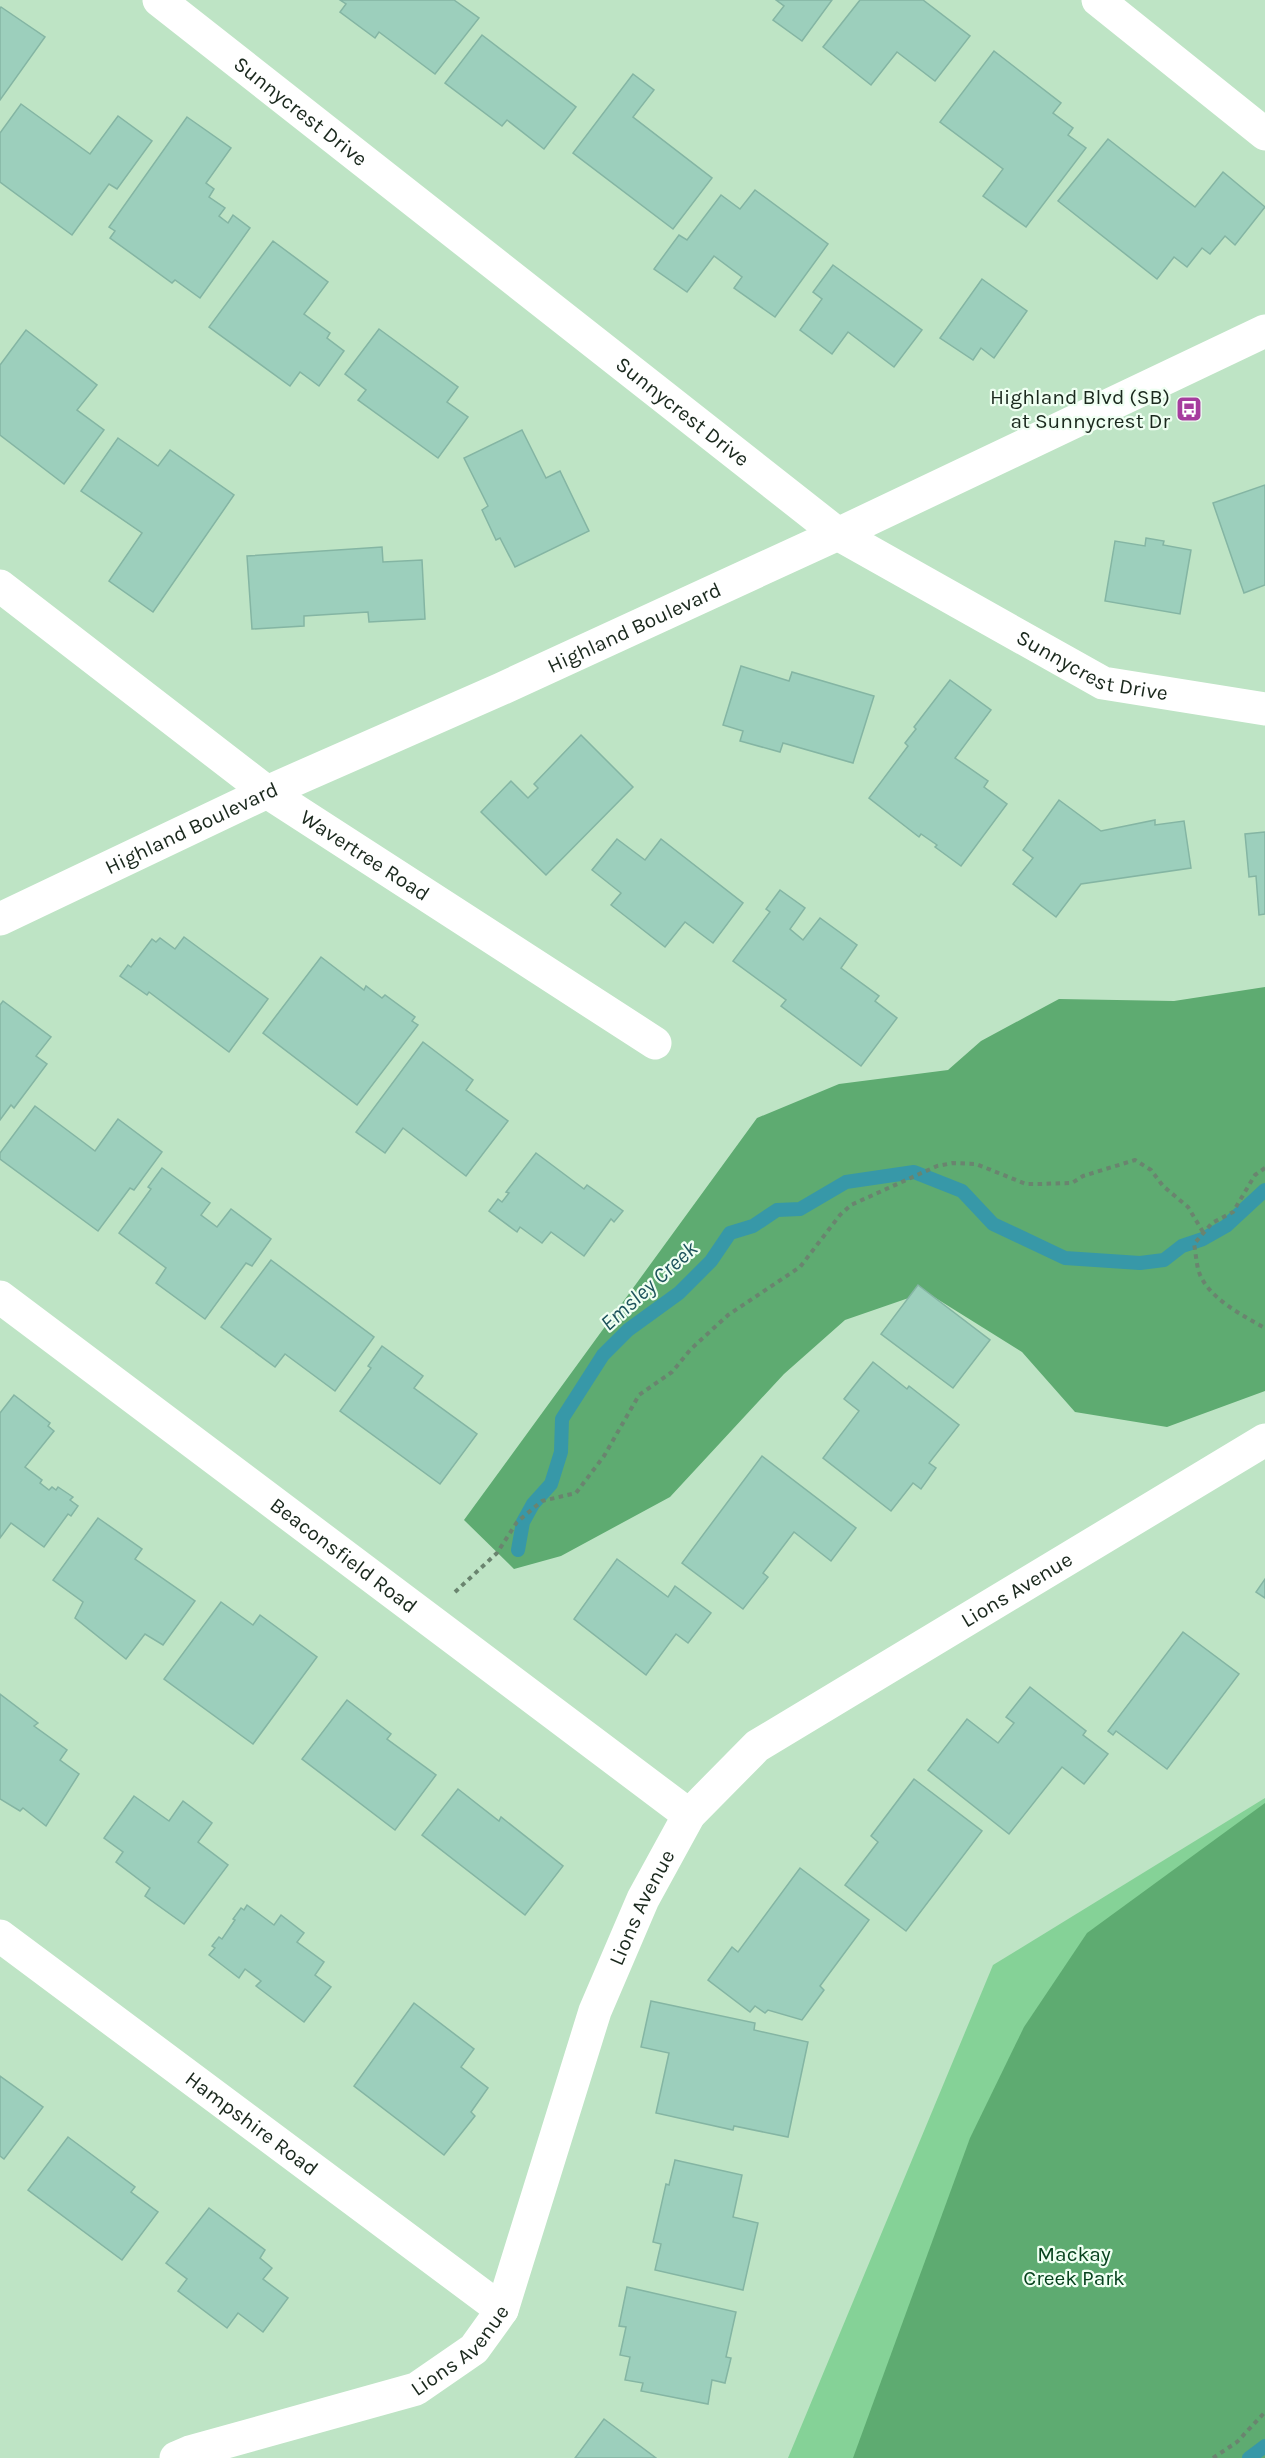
<svg xmlns="http://www.w3.org/2000/svg" width="1265" height="2458" font-family="Karla,sans-serif">
  <style>
    .green { fill: #85d297 }
    .forest { fill: #5eab71 }
    .lines { fill: none; stroke-linecap: round; stroke-linejoin: round }
    .stream { stroke: #3798a8; stroke-width: 14 }
    .building { fill: #9ccfbc; stroke: #84b5a3; stroke-width: 1.5 }
    .path { stroke: #6a846f; stroke-width: 4; stroke-dasharray: 4.5 4.5; stroke-linecap: butt }
    .minor { stroke: #fff; stroke-width: 33 }
    .tertiary { stroke: #fff; stroke-width: 33 }
    .labels { text-anchor: middle; dominant-baseline: central; stroke-width: 4.5; stroke-linejoin: round; paint-order: stroke }
    .street-label { font-size: 21px; fill: #1a281d; stroke: #effff2 }
    .poi-label { font-size: 21px; fill: #1a281d; stroke: #effff2; text-anchor: end }
    .park-label { font-size: 21px; fill: #07431e; stroke: #effff2 }
    .water-label { font-size: 22px; font-style: italic; fill: #1d535c; stroke: #effff2 }
  </style>
  <rect width="100%" height="100%" fill="#bee4c5"/>
  <polygon class="green" points="1265,1798 1265,2458 788,2458 993,1965"/>
  <g class="forest">
    <polygon points="1265,987 1265,1391 1167,1427 1075,1412 1022,1352 926,1292 845,1320 784,1374 670,1497 561,1556 514,1569 464,1520 757,1118 839,1084 948,1070 981,1041 1059,999 1174,1001"/>
    <polygon points="1265,1803 1265,2458 853,2458 970,2138 1024,2027 1087,1933"/>
  </g>
  <g class="lines">
    <g class="stream">
      <polyline points="518,1550 523,1522 533,1504 551,1484 561,1452 562,1419 603,1355 628,1330 679,1293 711,1261 730,1233 753,1226 777,1210 800,1209 846,1182 914,1172 962,1191 993,1224 1065,1258 1140,1263 1164,1260 1182,1246 1203,1239 1226,1226 1265,1190"/>
      <polyline points="1249,2458 1265,2446"/>
    </g>
  </g>
  <g class="building">
    <polygon points="340,0 454,0 479,18 435,74 379,32 375,38 340,12 346,4"/>
    <polygon points="776,0 832,0 802,41 773,20 784,6"/>
    <polygon points="860,0 923,0 970,36 935,81 897,52 871,85 823,47"/>
    <polygon points="1,7 45,37 0,100 0,9"/>
    <polygon points="482,35 576,107 544,149 507,120 502,126 445,83"/>
    <polygon points="994,51 1061,103 1053,113 1073,128 1068,135 1086,148 1026,227 983,196 1003,169 940,122"/>
    <polygon points="633,74 654,90 633,117 712,178 673,229 573,153"/>
    <polygon points="21,104 90,154 118,116 152,141 117,189 109,184 72,235 0,182 0,133"/>
    <polygon points="187,117 231,148 206,183 214,189 209,197 225,208 219,216 228,223 233,215 250,228 200,298 175,280 172,283 110,238 115,231 109,227"/>
    <polygon points="1108,139 1195,207 1223,172 1265,207 1235,245 1225,236 1210,254 1202,248 1187,267 1174,257 1157,279 1058,201"/>
    <polygon points="755,190 828,244 775,317 734,288 742,277 714,256 687,292 654,269 679,235 687,240 721,195 740,209"/>
    <polygon points="273,241 328,282 304,314 330,333 327,338 344,351 319,386 300,372 290,386 209,327"/>
    <polygon points="833,265 922,330 894,367 848,332 832,354 800,330 822,299 813,292"/>
    <polygon points="982,279 1027,311 994,358 981,348 973,360 940,338"/>
    <polygon points="379,329 458,387 447,402 468,417 438,458 358,400 366,390 345,374"/>
    <polygon points="26,330 97,385 77,410 104,430 64,484 0,435 0,365"/>
    <polygon points="522,430 546,478 560,471 589,531 515,567 500,538 496,540 482,510 488,506 464,458"/>
    <polygon points="118,438 158,466 170,450 234,495 153,612 109,581 142,533 81,491"/>
    <polygon points="1265,485 1265,585 1244,593 1213,503"/>
    <polygon points="1146,538 1164,541 1163,545 1191,550 1180,614 1105,601 1115,541 1145,546"/>
    <polygon points="382,547 383,562 422,560 425,619 369,622 368,612 304,616 304,626 252,629 247,556"/>
    <polygon points="741,666 789,681 792,672 874,696 853,763 783,743 780,752 740,741 743,731 723,725"/>
    <polygon points="950,680 991,710 955,758 988,781 984,787 1007,804 961,866 935,847 937,845 921,834 919,837 869,798 908,746 905,743 916,729 914,727"/>
    <polygon points="581,735 633,787 546,875 481,812 511,781 528,798 538,788 534,784"/>
    <polygon points="1059,800 1101,831 1155,820 1155,825 1184,821 1191,868 1081,884 1056,917 1013,884 1033,858 1023,850"/>
    <polygon points="1265,832 1265,914 1259,915 1256,876 1249,877 1245,834"/>
    <polygon points="617,839 645,860 661,839 743,903 713,943 685,922 665,947 611,905 621,893 592,870"/>
    <polygon points="780,890 805,908 790,929 803,940 820,918 857,945 841,968 879,996 875,1001 897,1018 861,1066 781,1006 786,1000 733,961 770,912 766,909"/>
    <polygon points="184,937 268,999 229,1052 149,992 147,995 120,976 128,965 131,967 152,939 156,942 160,938 175,949"/>
    <polygon points="321,957 364,990 366,986 382,998 385,995 415,1017 412,1021 418,1025 357,1105 263,1033"/>
    <polygon points="3,1001 51,1037 36,1056 47,1064 14,1108 11,1105 0,1120 0,1005"/>
    <polygon points="423,1042 473,1080 466,1090 508,1121 466,1176 403,1128 385,1153 356,1132"/>
    <polygon points="35,1106 95,1151 118,1119 162,1152 134,1190 130,1188 98,1231 0,1159 0,1153"/>
    <polygon points="536,1153 584,1189 587,1185 623,1211 614,1222 611,1219 584,1256 551,1232 542,1243 520,1227 517,1232 489,1211 498,1199 502,1202 509,1193 506,1192"/>
    <polygon points="162,1168 210,1203 201,1215 217,1227 231,1209 271,1239 252,1266 246,1263 205,1319 156,1283 166,1268 119,1233 151,1189 148,1187"/>
    <polygon points="271,1260 374,1337 335,1391 285,1354 275,1367 221,1327"/>
    <polygon points="918,1285 990,1340 953,1388 881,1334"/>
    <polygon points="382,1346 423,1376 414,1388 477,1434 440,1484 340,1411 371,1368 368,1366"/>
    <polygon points="873,1362 907,1389 909,1386 959,1425 929,1463 936,1468 921,1489 913,1483 891,1511 823,1458 859,1411 844,1399"/>
    <polygon points="14,1395 50,1423 48,1426 54,1431 25,1467 42,1480 40,1483 49,1490 52,1487 56,1490 58,1487 73,1497 70,1500 78,1506 71,1516 68,1514 44,1547 11,1523 0,1538 0,1413"/>
    <polygon points="762,1456 856,1528 831,1561 794,1532 763,1573 768,1577 743,1609 682,1563"/>
    <polygon points="98,1518 142,1549 135,1559 195,1601 163,1645 145,1634 126,1659 75,1618 83,1602 53,1580"/>
    <polygon points="617,1559 668,1597 675,1586 711,1613 688,1643 676,1634 646,1675 574,1619"/>
    <polygon points="1265,1579 1265,1598 1256,1592"/>
    <polygon points="221,1602 253,1625 260,1615 317,1657 253,1744 164,1679"/>
    <polygon points="1183,1632 1239,1674 1167,1769 1116,1731 1113,1735 1108,1731"/>
    <polygon points="1030,1687 1086,1731 1083,1735 1108,1754 1084,1784 1062,1767 1009,1834 928,1770 967,1719 998,1743 1014,1723 1006,1717"/>
    <polygon points="0,1694 38,1723 34,1726 67,1750 60,1760 79,1774 46,1826 23,1808 20,1811 0,1799"/>
    <polygon points="347,1700 391,1734 387,1739 436,1775 395,1830 302,1759"/>
    <polygon points="914,1779 982,1831 906,1931 845,1885 878,1842 871,1836"/>
    <polygon points="458,1789 499,1821 501,1817 563,1866 525,1915 422,1835"/>
    <polygon points="134,1796 169,1821 183,1801 212,1823 198,1842 228,1865 184,1924 145,1896 150,1888 116,1862 123,1852 104,1838"/>
    <polygon points="800,1868 869,1920 820,1986 824,1990 802,2020 768,2010 765,2013 755,2006 750,2012 708,1980 732,1947 738,1952"/>
    <polygon points="247,1905 274,1925 281,1915 304,1933 297,1942 324,1962 315,1975 331,1987 304,2022 256,1986 261,1981 245,1969 239,1978 209,1955 215,1948 212,1946 219,1937 222,1939 235,1920 233,1919 241,1908 244,1910"/>
    <polygon points="651,2001 755,2023 754,2030 808,2042 788,2137 734,2126 733,2130 656,2113 669,2053 641,2047"/>
    <polygon points="414,2003 474,2049 461,2067 488,2088 471,2112 475,2116 444,2155 354,2086"/>
    <polygon points="0,2076 43,2107 4,2159 0,2156"/>
    <polygon points="68,2137 135,2187 131,2192 158,2212 122,2260 28,2190"/>
    <polygon points="675,2160 742,2175 733,2217 758,2223 743,2290 655,2270 661,2244 653,2242 666,2184 669,2185"/>
    <polygon points="209,2208 265,2250 260,2258 272,2268 263,2279 288,2298 263,2332 238,2313 227,2328 178,2291 187,2279 166,2263"/>
    <polygon points="627,2287 736,2312 726,2357 731,2358 725,2383 712,2380 708,2404 641,2391 643,2383 625,2380 630,2357 620,2355 626,2327 619,2326"/>
    <polygon points="604,2419 656,2458 575,2458"/>
  </g>
  <g class="lines">
    <g class="path">
      <path d="M1265 1168 1255 1175 1233 1212 1212 1223 1194 1244C1196 1253 1196 1263 1199 1272 1207 1297 1243 1316 1265 1328"/>
      <polyline points="455,1592 497,1553 517,1522 542,1501 576,1493 604,1456 639,1395 672,1372 691,1349 728,1315 800,1267 840,1215 851,1205 937,1166 953,1163 976,1164 1026,1184 1038,1184 1072,1183 1083,1176 1135,1160 1151,1170 1163,1186 1188,1207 1203,1232"/>
      <polyline points="1213,2458 1237,2442 1265,2412"/>
    </g>
    <g class="minor">
      <path id="s1" d="M159 0 838 534 1103 683 1265 709"/>
      <polyline points="1098,0 1265,134"/>
      <path id="s2" d="M0 586 267 792 655 1043"/>
      <path id="s3" d="M0 1297 689 1815"/>
      <path id="s4" d="M0 1936 502 2310"/>
      <path id="s5" d="M176 2458 190 2452 416 2389 474 2349 502 2310 595 2011 643 1899 689 1815 757 1746 1265 1440"/>
    </g>
    <path class="tertiary" id="s6" d="M0 919 267 792 501 689 838 534 1265 331"/>
  </g>
  <defs>
    <g id="bus-square" transform="scale(1.35)"><rect x="-9" y="-9" width="18" height="18" rx="4" fill="#a63d9e" stroke="#effff2"/><path d="M-5-6H5V4H4V6H2V4H-2V6H-4V4H-5ZM-3.5-4V0h7V-4ZM-3.5 1.2v1.5H-2V1.2ZM2 1.2v1.5H3.5V1.2Z" fill="#fff"/></g>
  </defs>
  <g fill-rule="evenodd">
    <use href="#bus-square" x="1189" y="409"/>
  </g>
  <g class="labels">
    <g class="street-label">
      <text stroke="none"><textPath href="#s1" startOffset="180">Sunnycrest Drive</textPath></text>
      <text stroke="none"><textPath href="#s1" startOffset="666">Sunnycrest Drive</textPath></text>
      <text stroke="none"><textPath href="#s6" startOffset="698">Highland Boulevard</textPath></text>
      <text stroke="none"><textPath href="#s1" startOffset="1152">Sunnycrest Drive</textPath></text>
      <text stroke="none"><textPath href="#s6" startOffset="212">Highland Boulevard</textPath></text>
      <text stroke="none"><textPath href="#s2" startOffset="454">Wavertree Road</textPath></text>
      <text stroke="none"><textPath href="#s3" startOffset="430">Beaconsfield Road</textPath></text>
      <text stroke="none"><textPath href="#s5" startOffset="1299">Lions Avenue</textPath></text>
      <text stroke="none"><textPath href="#s5" startOffset="795">Lions Avenue</textPath></text>
      <text stroke="none"><textPath href="#s4" startOffset="314">Hampshire Road</textPath></text>
      <text stroke="none"><textPath href="#s5" startOffset="309">Lions Avenue</textPath></text>
    </g>
    <g class="poi-label">
      <text x="1170" y="397">Highland Blvd (SB)<tspan x="1170" dy="24">at Sunnycrest Dr</tspan></text>
    </g>
    <g class="park-label">
      <text x="1074" y="2254">Mackay<tspan x="1074" dy="24">Creek Park</tspan></text>
    </g>
    <g class="water-label">
      <text transform="translate(649 1286) rotate(-42)">Emsley Creek</text>
    </g>
  </g>
</svg>
